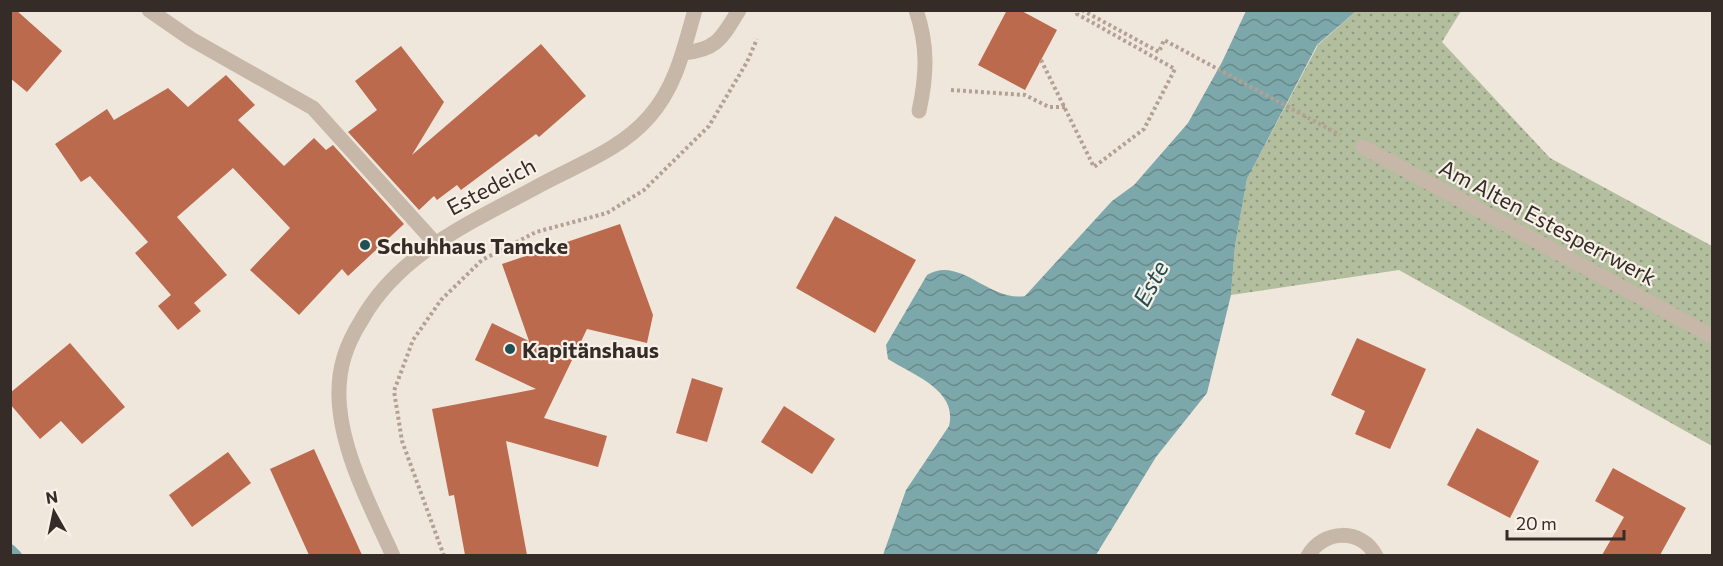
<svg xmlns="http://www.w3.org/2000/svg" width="1723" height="566" font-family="Commissioner,sans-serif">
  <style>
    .grass { fill: url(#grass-dots) }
    .water { fill: url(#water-waves) }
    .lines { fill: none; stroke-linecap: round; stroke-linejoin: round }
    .stream { stroke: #7da8ab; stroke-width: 12 }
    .building { fill: #bc6a4e }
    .path { stroke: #b3a193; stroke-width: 4; stroke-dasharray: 3 3; stroke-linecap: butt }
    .minor { stroke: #c7b7a9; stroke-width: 15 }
    .poi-dot { fill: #214f53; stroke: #f8f1e8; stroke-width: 2 }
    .labels { text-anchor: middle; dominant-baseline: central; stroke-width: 4.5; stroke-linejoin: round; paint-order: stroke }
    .street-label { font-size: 22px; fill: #352c28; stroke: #f8f1e8 }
    .poi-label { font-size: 22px; font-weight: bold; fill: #352c28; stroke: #f8f1e8; text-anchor: start }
    .water-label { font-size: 24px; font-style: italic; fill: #214f53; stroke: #f8f1e8 }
  </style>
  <defs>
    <pattern id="grass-dots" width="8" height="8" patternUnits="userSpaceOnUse" patternTransform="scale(1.5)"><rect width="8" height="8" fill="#b2be9d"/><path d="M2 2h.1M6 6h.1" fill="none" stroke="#929b80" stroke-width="1.8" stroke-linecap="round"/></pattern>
    <pattern id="water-waves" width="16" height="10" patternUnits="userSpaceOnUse" patternTransform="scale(1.5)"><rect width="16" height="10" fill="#7da8ab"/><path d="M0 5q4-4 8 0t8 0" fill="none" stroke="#67898b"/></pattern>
  </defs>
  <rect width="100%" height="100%" fill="#f0e7dc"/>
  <polygon class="grass" points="1356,11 1461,11 1442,42 1550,158 1712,246 1712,446 1399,270 1231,295 1235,246 1247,179 1318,45"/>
  <path class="water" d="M1246 11H1356L1317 45 1247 179 1235 246 1231 295 1207 393 1156 457 1096 555H883L906 490 949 426C958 390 913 375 888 359L886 345 927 275C960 255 989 302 1025 296L1112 201 1134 185 1188 123 1222 62Z"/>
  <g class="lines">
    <polyline class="stream" points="10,550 16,556"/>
  </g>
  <g class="building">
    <polygon points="10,10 16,10 62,51 27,92 10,78"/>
    <polygon points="1007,10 1020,10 1057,30 1025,90 978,65"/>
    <polygon points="541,44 586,96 539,137 536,134 461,190 457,185 437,200 434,196 419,210 348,132 377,110 355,81 401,46 444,102 412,155"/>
    <polygon points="226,75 255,105 238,120 284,166 314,138 326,150 333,145 404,224 348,276 342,269 299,315 250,270 290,228 233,168 177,217 227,275 194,303 201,311 178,330 158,306 171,295 135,253 148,242 90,176 81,182 55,144 107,109 114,120 168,88 188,107"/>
    <polygon points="835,216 916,260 875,333 796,288"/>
    <polygon points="620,224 653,315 647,343 587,329 544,418 607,436 598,467 506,441 527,555 465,555 454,495 449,496 432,409 536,389 475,360 492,323 529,341 502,264"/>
    <polygon points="1357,338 1426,369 1390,449 1355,434 1365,411 1331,395"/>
    <polygon points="70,343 125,407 82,444 61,421 40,439 10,404 10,393"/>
    <polygon points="692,378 723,388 707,442 676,433"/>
    <polygon points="784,406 835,439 812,474 761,442"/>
    <polygon points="1477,428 1539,461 1510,518 1447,485"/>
    <polygon points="314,449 362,555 309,555 270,469"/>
    <polygon points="228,452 251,483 192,527 169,495"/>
    <polygon points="1613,468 1686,508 1660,555 1602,555 1624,517 1595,501"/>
  </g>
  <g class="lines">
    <g class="path">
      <polyline points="1082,10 1159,52 1164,40 1340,135"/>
      <polyline points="1041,60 1094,167 1144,129 1175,69 1077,14 1078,10"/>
      <polyline points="951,90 1025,95 1049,107 1065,107"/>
      <polyline points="444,556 402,441 394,391 413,340 441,300 482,260 536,232 607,213 644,190 709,126 747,62 757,39"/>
    </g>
    <g class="minor">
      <polyline points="149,10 191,39 313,108 435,243"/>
      <path d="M916 10C928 45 927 75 919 111"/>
      <path d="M683 53C717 50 722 38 739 10"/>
      <polyline points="1363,147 1712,336"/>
      <path d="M393 556C371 507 341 452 339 398 338 368 346 345 361 321 400 251 475 221 542 184 579 164 620 150 649 117 676 87 684 48 695 10"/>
      <path d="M1308 556C1323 529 1362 528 1376 556"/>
    </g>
  </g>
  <g class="poi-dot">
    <circle cx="365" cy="245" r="6"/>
    <circle cx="510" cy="349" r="6"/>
  </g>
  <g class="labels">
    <g class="street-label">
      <text transform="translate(491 186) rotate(-28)">Estedeich</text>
      <text transform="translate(1548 222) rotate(28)">Am Alten Estesperrwerk</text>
    </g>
    <g class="poi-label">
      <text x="377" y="245">Schuhhaus Tamcke</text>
      <text x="522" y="349">Kapitänshaus</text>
    </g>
    <g class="water-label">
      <text transform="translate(1150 283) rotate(-62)">Este</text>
    </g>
  </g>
  <rect width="1723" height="566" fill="none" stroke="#352c28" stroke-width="24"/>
  <g transform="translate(54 512) rotate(351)" stroke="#f8f1e8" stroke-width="4.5" paint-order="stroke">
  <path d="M0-4.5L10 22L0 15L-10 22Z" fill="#352c28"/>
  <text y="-9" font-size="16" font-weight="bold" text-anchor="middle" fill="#352c28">N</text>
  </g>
  <path d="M1507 530v9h117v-9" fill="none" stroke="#352c28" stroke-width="3"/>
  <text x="1516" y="530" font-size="18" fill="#352c28" stroke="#f8f1e8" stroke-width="4.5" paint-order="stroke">20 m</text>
</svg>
